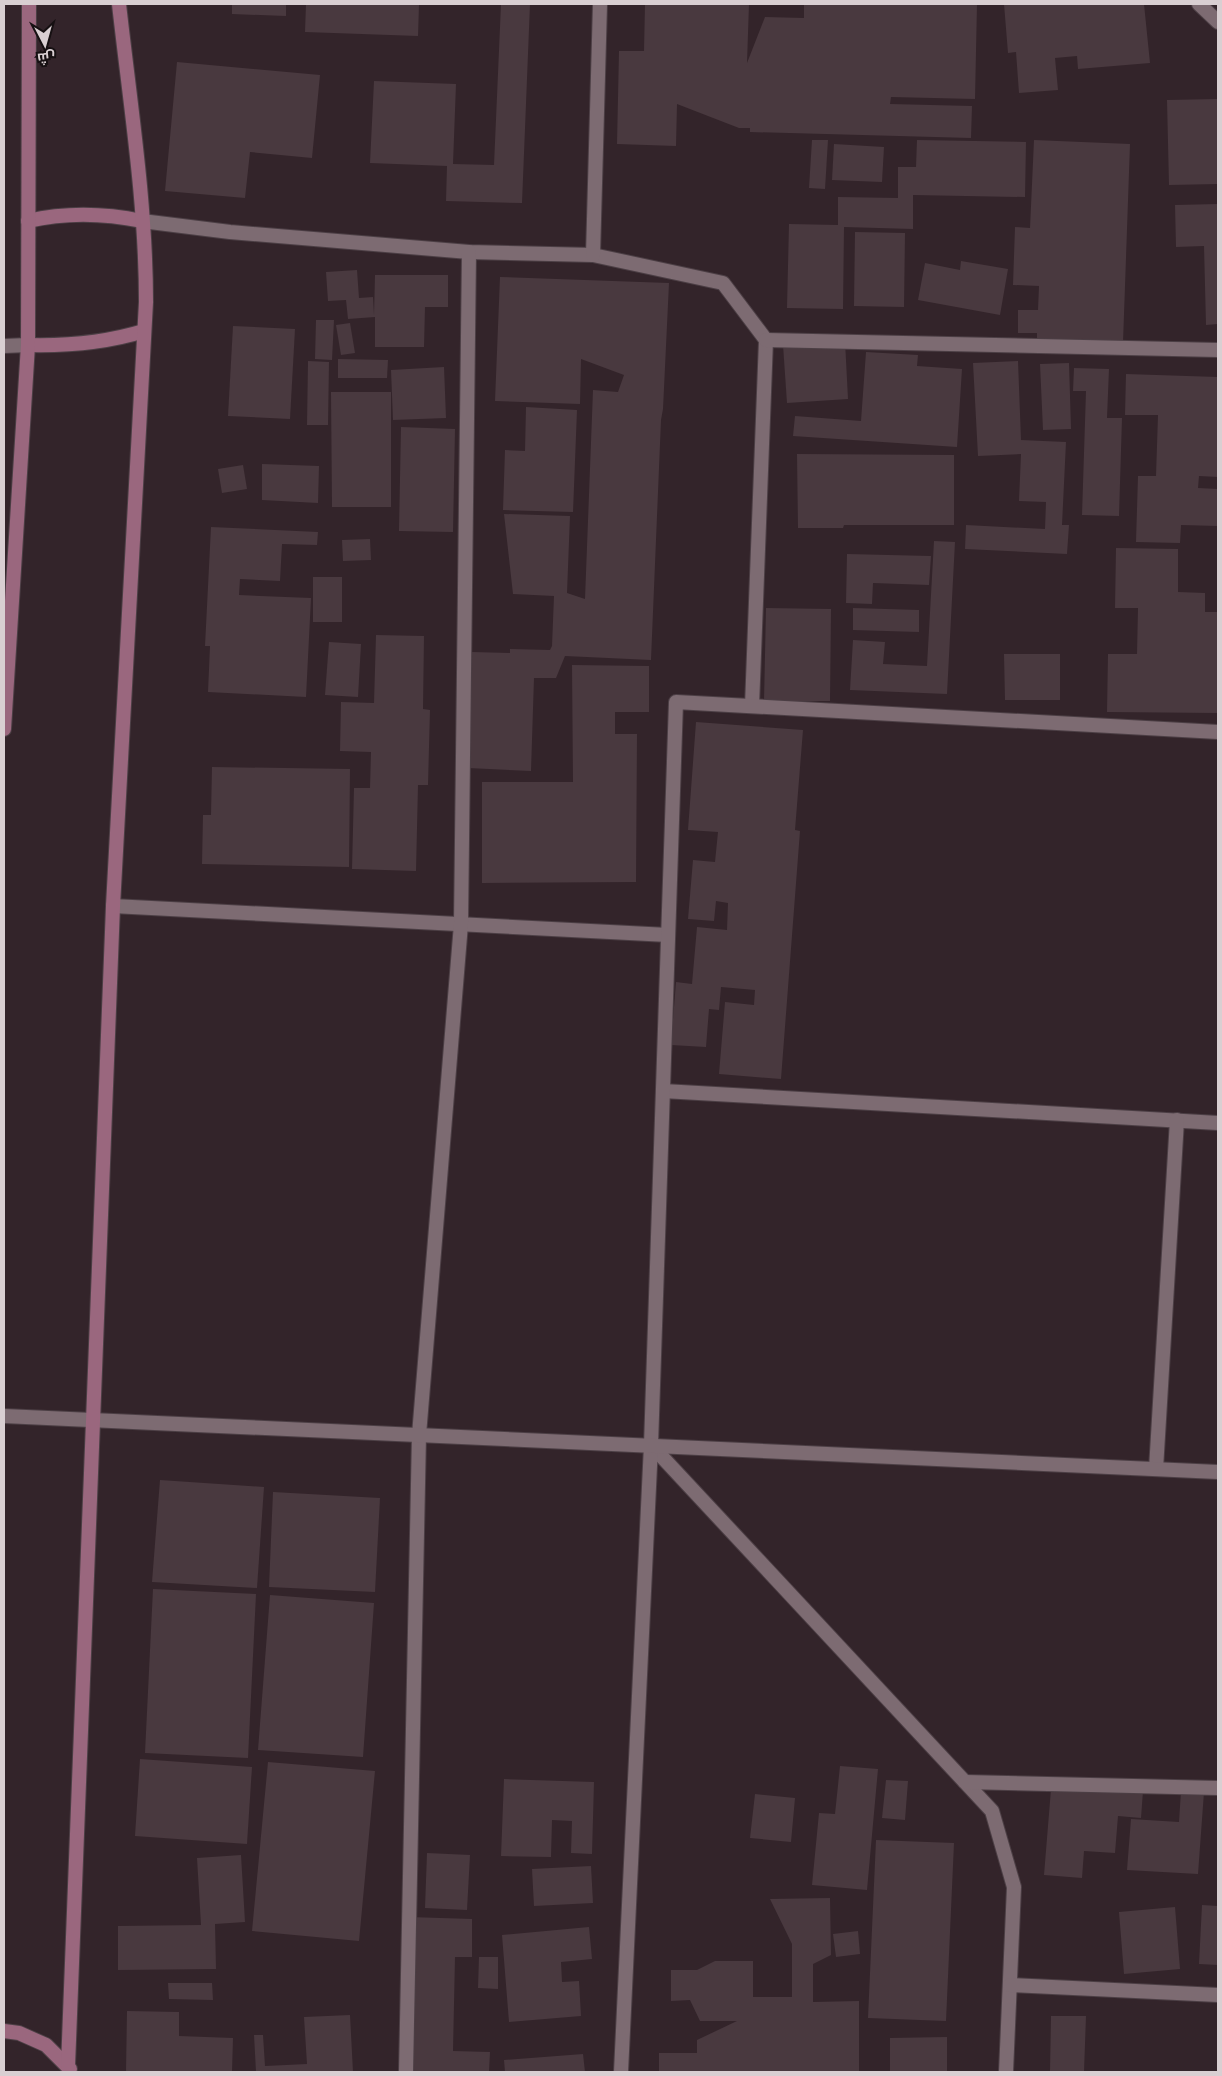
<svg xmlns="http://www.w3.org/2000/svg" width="1222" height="2076" font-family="'Varela Round',Cairo,sans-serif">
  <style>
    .building { fill: #49393f }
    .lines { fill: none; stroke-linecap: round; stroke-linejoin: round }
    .minor-casing { stroke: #4c3f45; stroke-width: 16 }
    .tertiary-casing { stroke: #4c3f45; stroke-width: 16 }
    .secondary-casing { stroke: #4c3f45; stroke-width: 16 }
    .minor { stroke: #7d6b72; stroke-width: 14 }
    .tertiary { stroke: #7d6b72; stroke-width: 14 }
    .secondary { stroke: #9a677e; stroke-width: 14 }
  </style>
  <rect width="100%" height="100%" fill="#33242a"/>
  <g class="building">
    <polygon points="232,4 286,4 286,16 232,14"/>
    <polygon points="306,4 419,4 418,36 305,32"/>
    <polygon points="501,4 530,4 522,203 446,201 447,166 370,163 374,81 456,84 453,164 494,165"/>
    <polygon points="645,4 749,4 747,63 765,17 804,18 804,4 977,4 975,99 891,97 890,104 972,106 971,138 750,132 750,128 739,128 677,104 676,146 617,144 619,51 644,51"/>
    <polygon points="1004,4 1144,4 1150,63 1078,69 1077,56 1055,58 1058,90 1019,93 1016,52 1008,53"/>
    <polygon points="177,62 320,75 312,158 250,152 245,198 165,191"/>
    <polygon points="1218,99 1218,184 1169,185 1167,100"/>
    <polygon points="812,140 828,140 825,189 809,188"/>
    <polygon points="917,140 1026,142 1025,197 913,195 913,229 844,227 843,309 787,308 789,224 838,225 838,197 898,198 898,167 916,167"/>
    <polygon points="1034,140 1130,144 1123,343 1037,340 1037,333 1018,333 1018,310 1038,310 1039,286 1013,285 1015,227 1030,228"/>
    <polygon points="834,144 884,147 882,182 832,180"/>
    <polygon points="1218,204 1218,324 1206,325 1204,246 1176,247 1175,205"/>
    <polygon points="855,232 905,233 904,307 854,306"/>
    <polygon points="961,261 1008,269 1000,315 918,300 925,263 960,270"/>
    <polygon points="357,270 359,298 373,297 374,315 375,275 448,275 448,307 425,307 424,347 375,347 375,317 348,319 346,300 328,301 326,272"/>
    <polygon points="500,277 669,283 663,409 661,420 651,660 565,656 556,678 534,678 531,771 468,768 472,652 510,653 510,649 550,650 552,646 554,596 513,594 504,514 570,516 567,593 585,599 593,390 618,392 624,375 581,359 580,404 495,401"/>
    <polygon points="316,320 334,320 332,360 315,359"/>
    <polygon points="350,323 355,353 341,355 336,325"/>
    <polygon points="233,326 295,329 290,419 228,416"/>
    <polygon points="845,341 848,399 787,403 783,345"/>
    <polygon points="866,352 918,355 917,366 962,369 957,447 793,436 795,416 861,421"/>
    <polygon points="338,359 388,360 387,378 338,378"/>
    <polygon points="308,361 329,362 328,425 307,425"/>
    <polygon points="1018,361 1021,440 1066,442 1062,525 1069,525 1067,554 965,549 966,525 1045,529 1046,502 1019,501 1021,454 978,456 973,363"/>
    <polygon points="1069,363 1071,429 1043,430 1040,364"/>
    <polygon points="444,367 446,418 393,420 391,370"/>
    <polygon points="1074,368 1109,369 1107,418 1122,418 1119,516 1082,515 1086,391 1073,391"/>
    <polygon points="1126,374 1218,377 1218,477 1199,476 1198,488 1218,489 1218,526 1181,525 1180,543 1136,542 1138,476 1156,476 1158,415 1125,415"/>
    <polygon points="331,392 391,392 391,507 332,507"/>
    <polygon points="526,407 577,410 573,512 503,510 505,450 525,451"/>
    <polygon points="401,427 455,429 453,532 399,531"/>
    <polygon points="797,454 954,455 954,525 844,525 843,528 798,528"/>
    <polygon points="262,464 319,466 318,503 262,500"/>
    <polygon points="243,465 247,489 222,493 218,469"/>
    <polygon points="211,527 318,532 317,545 282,544 280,581 240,579 239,595 311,598 306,697 208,692 210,646 205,646"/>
    <polygon points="370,539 371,560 343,561 342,540"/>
    <polygon points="934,541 955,542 947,694 850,690 853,640 885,642 883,664 927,666"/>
    <polygon points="1116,548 1178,549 1178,592 1205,593 1205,612 1218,612 1218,713 1107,712 1108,654 1137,654 1138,608 1115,608"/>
    <polygon points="847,554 931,556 929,585 873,583 872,604 846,603"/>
    <rect x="313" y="577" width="29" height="45"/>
    <polygon points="766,608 831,609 830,701 764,701"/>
    <polygon points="853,608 919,610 919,632 853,630"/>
    <polygon points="376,635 424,636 423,709 430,710 428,785 418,785 416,871 352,869 354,788 370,788 371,752 340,751 341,702 374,703"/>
    <polygon points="329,642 361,644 358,697 325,695"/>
    <polygon points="1004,654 1060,654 1060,700 1005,700"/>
    <polygon points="572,665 649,666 649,712 615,712 615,734 637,734 636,882 482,883 482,782 573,782"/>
    <polygon points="696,722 803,730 795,830 800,831 781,1079 719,1074 725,1002 754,1005 755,990 721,987 719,1010 709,1009 706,1047 671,1045 676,982 692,984 697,927 727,930 728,903 716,901 714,921 688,919 693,860 715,862 718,832 688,830"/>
    <polygon points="212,767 350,769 349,867 202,864 203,815 211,815"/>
    <polygon points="160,1480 264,1487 257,1588 152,1582"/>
    <polygon points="273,1492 380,1498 375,1592 269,1587"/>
    <polygon points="153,1589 256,1594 248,1758 145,1753"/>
    <polygon points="270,1595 374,1603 363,1757 258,1750"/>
    <polygon points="140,1759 252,1767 247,1844 135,1836"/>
    <polygon points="268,1762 375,1771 359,1941 252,1931"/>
    <polygon points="840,1766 878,1769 867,1890 812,1885 819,1813 835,1814"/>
    <polygon points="1052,1777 1143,1791 1141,1818 1118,1816 1115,1853 1084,1851 1082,1878 1044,1875"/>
    <polygon points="504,1779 594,1782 592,1854 571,1853 572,1821 552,1820 551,1857 501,1856"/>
    <polygon points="886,1780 908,1781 905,1820 882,1818"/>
    <polygon points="1181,1791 1204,1792 1198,1874 1127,1870 1131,1819 1179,1822"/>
    <polygon points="755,1794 795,1798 791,1842 750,1838"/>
    <polygon points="876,1840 954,1843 946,2021 868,2018"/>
    <polygon points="427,1853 470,1855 467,1910 425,1908"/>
    <polygon points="241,1855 245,1922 215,1924 216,1969 118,1970 118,1926 201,1925 197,1858"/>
    <polygon points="591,1866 593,1903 534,1906 532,1869"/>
    <polygon points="830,1898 831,1955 813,1964 813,2002 859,2001 859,2072 659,2072 659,2053 697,2053 697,2040 737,2021 700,2021 690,2000 671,2001 671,1970 697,1970 715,1961 753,1961 753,1997 792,1997 792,1944 770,1899"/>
    <polygon points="1202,1905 1218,1906 1218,1965 1199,1964"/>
    <polygon points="1175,1907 1180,1969 1124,1974 1119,1912"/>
    <polygon points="409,1917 472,1919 472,1957 455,1957 453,2051 490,2052 489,2072 409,2072"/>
    <polygon points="589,1927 592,1959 561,1962 562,1982 579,1981 581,2016 509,2022 502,1935"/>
    <polygon points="858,1931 860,1954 836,1957 833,1934"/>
    <polygon points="479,1957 498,1957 498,1989 478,1988"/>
    <polygon points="168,1983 212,1983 213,2000 169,1999"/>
    <polygon points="127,2011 179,2012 179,2036 233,2038 232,2072 126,2072"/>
    <polygon points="350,2015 353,2072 256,2072 254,2035 263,2035 265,2066 307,2064 304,2017"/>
    <polygon points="1051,2016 1086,2016 1084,2072 1050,2072"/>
    <polygon points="947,2037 947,2072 890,2072 890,2038"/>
    <polygon points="583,2054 585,2072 505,2072 504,2060"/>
  </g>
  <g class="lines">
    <g class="minor-casing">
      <g id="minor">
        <polyline points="1199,4 1218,22"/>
        <polyline points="142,221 230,232 469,252 593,255 723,283 766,340 752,706"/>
        <polyline points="593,255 600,4"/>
        <polyline points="766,340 1218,350"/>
        <polyline points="4,346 28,345"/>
        <polyline points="113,906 668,935"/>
        <polyline points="663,1091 1218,1123"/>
        <polyline points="651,1445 992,1811 1014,1887 1006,2072"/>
        <polyline points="1156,1469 1177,1120"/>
        <polyline points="965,1782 1218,1788"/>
        <polyline points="1010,1985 1218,1995"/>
        <polyline points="406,2072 419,1435 461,924 469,252"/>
        <polyline points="621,2072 651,1445 676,702 1218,732"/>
      </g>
    </g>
    <g class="tertiary-casing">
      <polyline id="tertiary" points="4,1416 1218,1472"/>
    </g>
    <g class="secondary-casing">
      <g id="secondary">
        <path d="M28 221C67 212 103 213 142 221"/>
        <path d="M28 345C68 346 105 343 144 331"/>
        <polyline points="4,729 28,345 29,4"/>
        <polyline points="4,2031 19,2033 46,2045 70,2069"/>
        <path d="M68 2066 113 906 146 302C146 202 130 103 119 4"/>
      </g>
    </g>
    <use href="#minor" class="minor"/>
    <use href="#tertiary" class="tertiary"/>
    <use href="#secondary" class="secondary"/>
  </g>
  <rect width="1222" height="2076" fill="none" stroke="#d9cfd2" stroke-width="10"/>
  <g transform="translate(45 45) rotate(174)" stroke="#161012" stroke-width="4" paint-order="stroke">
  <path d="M0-4L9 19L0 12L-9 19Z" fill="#d9cfd2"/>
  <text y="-8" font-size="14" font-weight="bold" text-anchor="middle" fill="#d9cfd2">ش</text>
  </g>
</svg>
